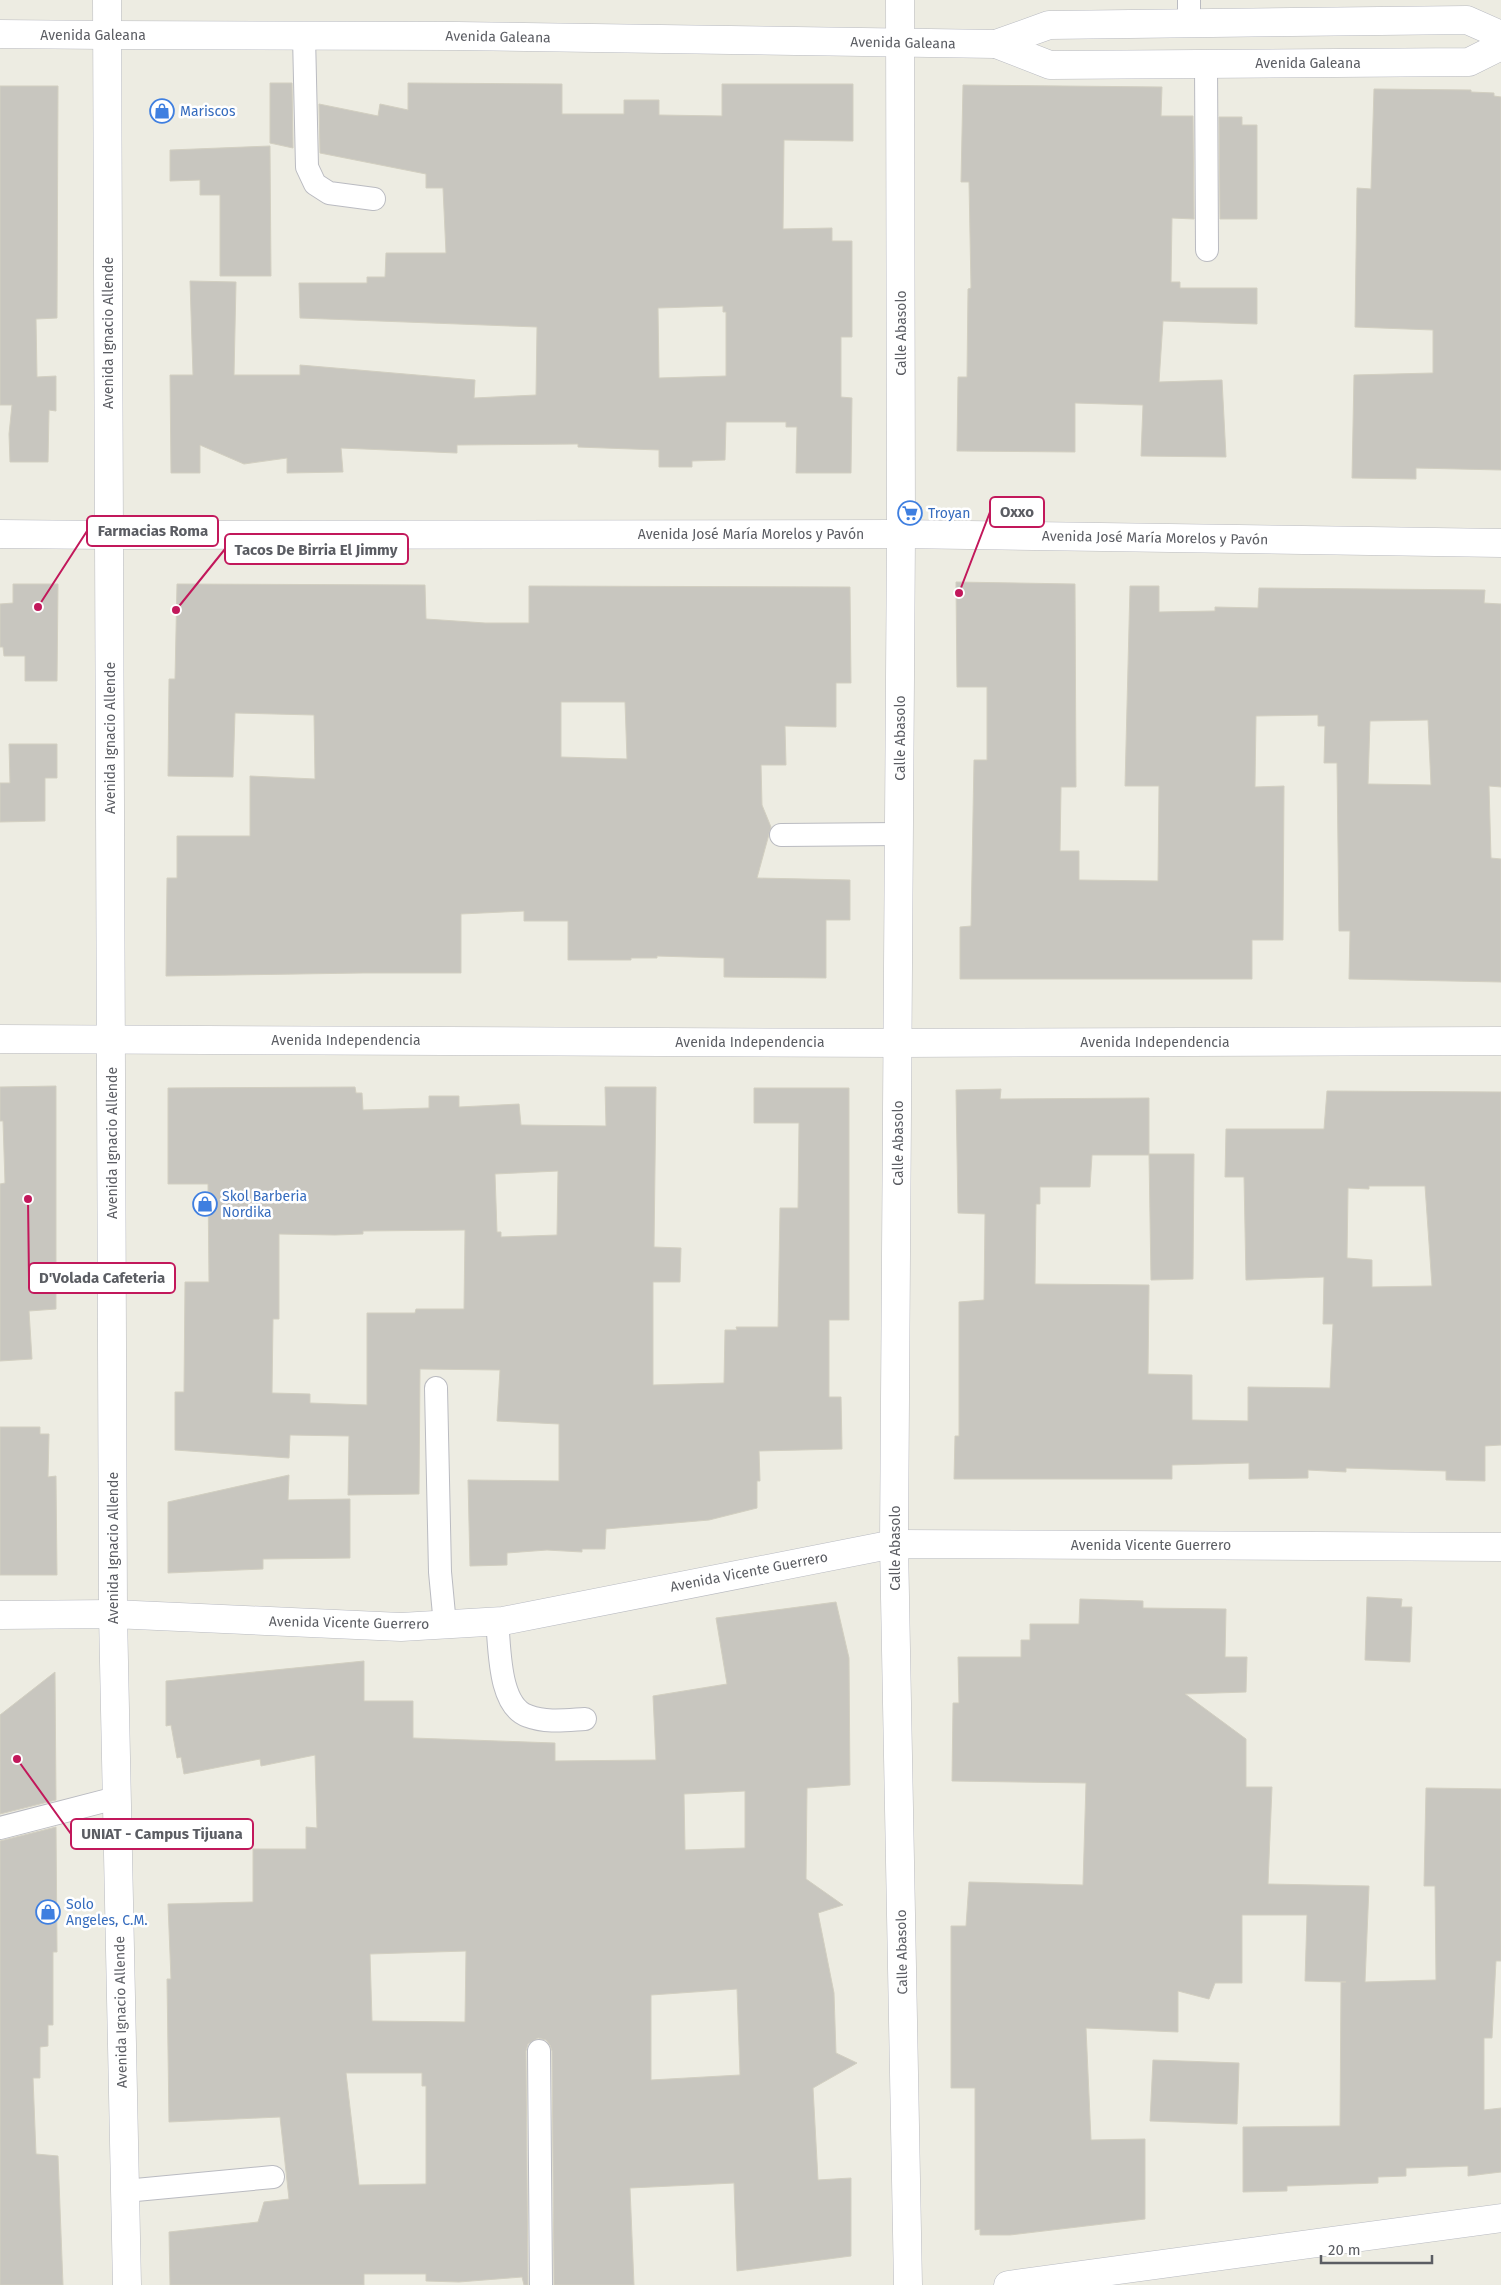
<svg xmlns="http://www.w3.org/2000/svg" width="1501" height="2285" font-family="'Fira Sans',sans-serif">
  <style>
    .building { fill: #c8c6bf; stroke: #d2cfc1; fill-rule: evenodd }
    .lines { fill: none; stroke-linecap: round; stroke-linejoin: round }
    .lane-casing { stroke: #babbc1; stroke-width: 24 }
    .street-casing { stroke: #babbc1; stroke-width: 29 }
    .secondary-casing { stroke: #b8bac1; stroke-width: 29 }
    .lane { stroke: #fff; stroke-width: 22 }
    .street { stroke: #fff; stroke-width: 28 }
    .secondary { stroke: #fff; stroke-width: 28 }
    .labels { text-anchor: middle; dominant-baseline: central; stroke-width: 5; stroke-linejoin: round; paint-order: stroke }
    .street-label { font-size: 14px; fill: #5b5d63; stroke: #fff }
    .shop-label { font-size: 14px; fill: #366cbe; stroke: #fff; text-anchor: start }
    .leader { fill: none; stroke: #c2185b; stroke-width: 2 }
    .callout-dot { fill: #c2185b; stroke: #fff; stroke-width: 2 }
    .callout { fill: #fff; stroke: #c2185b; stroke-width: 2 }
    .callout-label { font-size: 15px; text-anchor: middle; font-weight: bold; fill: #5b5d63 }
  </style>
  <rect width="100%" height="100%" fill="#edece2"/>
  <g class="building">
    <polygon points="270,83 292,83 293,148 270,143"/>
    <path d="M408 83 562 84V114H624V100H659V115L722 116V84H853V141L784 140 783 229 832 228V241H852V337H841V397L852 398 851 473H796L797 427H786V422H726L725 460 692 461V467H659V450L578 447V444L457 445V453L341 448 343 472 287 473V458L244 464 200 445V473H171L170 375H193L190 281 236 282 234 375H300V365L475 380 474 398 536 395 537 327 300 318 299 283H367V277H385L386 253H446L443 188H426V174L320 153 319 104 378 116 380 104 408 110ZM723 306V312H726V376L659 378 658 308Z"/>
    <polygon points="963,85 1162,87 1161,116 1193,116 1194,219 1172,218 1171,282 1180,282 1180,288 1257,288 1257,324 1163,321 1159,382 1222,380 1226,457 1141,456 1143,405 1075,403 1075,452 957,451 958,377 967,377 968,289 971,288 969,182 961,182"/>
    <polygon points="0,86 58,86 57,318 36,319 37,377 56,376 56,411 49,410 48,462 10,462 9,434 12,405 0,405"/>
    <polygon points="1374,89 1471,90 1471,92 1494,93 1494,96 1501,97 1501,470 1416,468 1416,479 1352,478 1354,375 1433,373 1433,330 1355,327 1357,188 1371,189"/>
    <polygon points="1219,117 1242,117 1242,125 1257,125 1257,219 1220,219"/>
    <polygon points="270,146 271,276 220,276 220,195 200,195 200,180 170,181 170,150"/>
    <path d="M956 582 1075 584 1076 787H1061L1060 851H1079V880L1158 881 1159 786H1125L1130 586H1159V612L1215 611V607L1258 608 1259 588 1485 590 1484 603 1501 604V787L1489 786 1491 858 1501 859V982L1349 979 1350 931H1339L1337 763H1324L1325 726H1318V715L1256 716 1255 787 1284 786 1283 940H1252V979H960V927L971 926 974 760H987V687H957ZM1428 720 1431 785 1368 784 1370 721Z"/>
    <polygon points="13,584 58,584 57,681 25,681 25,656 4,656 3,647 0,647 0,604 13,603"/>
    <path d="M177 584 425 585 426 619 485 623H529V586L850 587 851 683H836V727L785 726 786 765H761L762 805 771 827 757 878 850 880V920H826V978L724 977V958L657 956V958H631V960H568V921H524V911L461 914V973H363L166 976 167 878H177V836H250V776L315 779 314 715 235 713 233 777 168 776 169 679H175ZM561 702H625L627 759 561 757Z"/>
    <polygon points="9,744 57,744 57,778 45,778 45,821 0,822 0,783 10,783"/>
    <polygon points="56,1086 56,1309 29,1311 32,1359 0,1361 0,1184 5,1183 3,1121 0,1121 0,1087"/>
    <path d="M355 1087 356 1093H362L363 1110 429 1108V1096H459V1107L519 1104 521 1125 606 1126 605 1087H656L654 1247 681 1248 680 1282H653V1385L724 1383 725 1330H737L736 1327H778L780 1208H798L799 1123H754V1088H849V1320H829V1397H841L842 1449 759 1451 760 1481H757V1508L709 1520 606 1529 605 1549H582V1552L547 1550 507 1553V1565L470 1566 468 1480 559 1481V1424L497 1421 500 1370 420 1369 419 1494 348 1495 349 1436 290 1435 289 1458 175 1450V1392H184L185 1282H209L208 1184H168V1088ZM558 1171 557 1235 501 1237V1232H497L495 1174ZM465 1230 464 1309H416L415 1313H367V1405L310 1403V1394L272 1393 273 1319H279V1234L335 1235 363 1234V1231Z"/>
    <path d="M1001 1089 1000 1099 1149 1098V1155H1092L1090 1187H1040V1204H1036L1035 1284 1149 1285 1148 1374 1192 1375V1420L1248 1421V1387L1330 1388 1333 1324H1323L1324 1277 1246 1280 1244 1177H1225L1226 1129H1324L1327 1091 1501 1092V1445L1485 1446V1481L1446 1480V1471L1346 1468V1472L1308 1470V1478L1249 1479V1463L1172 1465V1479H954L955 1436H959V1302L984 1300 985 1214 958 1213 956 1090ZM1369 1186H1425L1432 1286 1372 1287V1260L1347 1258 1348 1188 1369 1189Z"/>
    <polygon points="1149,1154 1194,1154 1193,1279 1151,1280"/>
    <polygon points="0,1427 40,1427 40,1434 49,1434 48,1477 56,1476 57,1575 0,1575"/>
    <polygon points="289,1475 288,1500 350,1499 350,1558 263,1559 263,1569 168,1573 168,1502"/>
    <polygon points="1367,1597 1402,1599 1401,1607 1412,1607 1410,1662 1365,1660"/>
    <polygon points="1080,1599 1143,1601 1143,1608 1226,1609 1225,1657 1247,1657 1246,1692 1185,1694 1246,1739 1246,1787 1272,1787 1268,1884 1369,1886 1365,1982 1436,1980 1435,1886 1424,1886 1426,1788 1501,1789 1501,1961 1496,1961 1492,2038 1484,2038 1484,2110 1501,2108 1501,2172 1468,2176 1468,2166 1406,2168 1406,2176 1378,2177 1378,2183 1287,2186 1287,2191 1243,2192 1243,2127 1340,2126 1341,1982 1346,1982 1305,1981 1307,1915 1242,1915 1242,1983 1215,1983 1209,1999 1178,1991 1178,2032 1086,2028 1091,2140 1145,2139 1145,2219 1010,2235 980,2235 980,2229 975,2230 975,2088 951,2088 951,1926 966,1926 969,1882 1083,1885 1086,1783 952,1781 953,1703 959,1703 958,1657 1021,1657 1021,1640 1030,1640 1030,1624 1079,1624"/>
    <path d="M836 1602 849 1658 850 1785 807 1788 806 1879 843 1905 818 1913 834 1993 836 2053 857 2063 813 2088 818 2180 851 2178V2256L737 2271 734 2183 630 2188 634 2285H554L552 2051 550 2045 546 2040 538 2038 528 2044 526 2051 528 2285H524L522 2277 459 2282 426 2281V2274H364V2285H170L169 2232 258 2222 264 2202 289 2199 280 2117 169 2122 167 1979H171L168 1904 253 1902V1849H306V1827L317 1828 315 1755 261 1766 260 1759 184 1774 181 1757 177 1758 171 1725 166 1726V1681L364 1661V1701H413V1738L555 1743V1761L656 1760 653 1696 727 1684 716 1618ZM745 1791V1848L685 1850 684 1794ZM466 1951 465 2022 372 2021 370 1954ZM737 1989 740 2075 651 2080V1995ZM346 2073H422V2086H426V2184L359 2185Z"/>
    <polygon points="55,1672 56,1800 0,1814 0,1715"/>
    <polygon points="56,1827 57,1952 53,1952 53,2025 48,2025 48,2046 40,2047 40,2078 33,2078 36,2154 58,2156 63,2285 0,2285 0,1841"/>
    <polygon points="1153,2060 1239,2063 1237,2124 1150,2121"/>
  </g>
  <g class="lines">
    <g class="lane-casing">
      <g id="lane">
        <polyline points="1189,0 1189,23"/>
        <polyline points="304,36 307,167 315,184 329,193 374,199"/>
        <polyline points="1206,64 1207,250"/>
        <polyline points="781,835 900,834"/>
        <polyline points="436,1388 440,1572 445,1625"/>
        <path d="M497 1621C500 1647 498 1706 528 1716 546 1723 567 1720 585 1719"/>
        <polyline points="0,1828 116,1798"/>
        <polyline points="539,2051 541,2285"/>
        <polyline points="125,2191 273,2177"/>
      </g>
    </g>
    <g class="street-casing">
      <g id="street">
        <polyline points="900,0 901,534 894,1544 908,2285"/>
        <polyline points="0,34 106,35"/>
        <polyline points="108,535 901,534 1501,543"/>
        <polyline points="0,1039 899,1043 1501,1041"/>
      </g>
    </g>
    <g class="secondary-casing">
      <g id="secondary">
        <polyline points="107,0 113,1614 127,2285"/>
        <polyline points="106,35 457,36 996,44 1049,25 1467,20 1501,35"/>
        <polyline points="996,44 1050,65 1469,62 1501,46"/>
        <polyline points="0,534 108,535"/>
        <polyline points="0,1615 113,1614 401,1627 503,1621 894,1544 1501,1547"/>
        <polyline points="1008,2285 1501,2218"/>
      </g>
    </g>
    <use href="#lane" class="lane"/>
    <use href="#street" class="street"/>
    <use href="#secondary" class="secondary"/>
  </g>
  <defs>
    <g id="shop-ring" transform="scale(1.25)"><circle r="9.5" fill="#fff" stroke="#3f7fe0" stroke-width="1.5"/><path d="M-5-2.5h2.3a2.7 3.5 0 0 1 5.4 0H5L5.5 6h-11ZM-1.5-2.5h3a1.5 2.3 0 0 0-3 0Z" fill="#3f7fe0"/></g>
    <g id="supermarket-ring" transform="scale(1.25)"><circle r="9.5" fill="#fff" stroke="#3f7fe0" stroke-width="1.5"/><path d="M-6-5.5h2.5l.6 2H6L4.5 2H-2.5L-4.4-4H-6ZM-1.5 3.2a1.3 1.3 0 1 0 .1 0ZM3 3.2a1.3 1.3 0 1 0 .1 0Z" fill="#3f7fe0"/></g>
  </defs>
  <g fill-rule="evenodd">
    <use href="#shop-ring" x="162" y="111"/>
    <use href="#supermarket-ring" x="910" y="513"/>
    <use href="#shop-ring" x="205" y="1204"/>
    <use href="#shop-ring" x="48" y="1912"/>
  </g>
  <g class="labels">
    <g class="street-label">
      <text x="93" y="35">Avenida Galeana</text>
      <text transform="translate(498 37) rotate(1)">Avenida Galeana</text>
      <text transform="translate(903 43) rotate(1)">Avenida Galeana</text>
      <text x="1308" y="63">Avenida Galeana</text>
      <text transform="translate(108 333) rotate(-90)">Avenida Ignacio Allende</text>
      <text transform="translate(901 333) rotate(-90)">Calle Abasolo</text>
      <text x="751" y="534">Avenida José María Morelos y Pavón</text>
      <text transform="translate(1155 538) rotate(1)">Avenida José María Morelos y Pavón</text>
      <text transform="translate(110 738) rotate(-90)">Avenida Ignacio Allende</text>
      <text transform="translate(900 738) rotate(-90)">Calle Abasolo</text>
      <text x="346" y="1040">Avenida Independencia</text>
      <text x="750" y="1042">Avenida Independencia</text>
      <text x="1155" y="1042">Avenida Independencia</text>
      <text transform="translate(112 1143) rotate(-90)">Avenida Ignacio Allende</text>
      <text transform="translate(898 1143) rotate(-90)">Calle Abasolo</text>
      <text x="1151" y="1545">Avenida Vicente Guerrero</text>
      <text transform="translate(113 1548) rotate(-90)">Avenida Ignacio Allende</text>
      <text transform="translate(895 1548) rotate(-90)">Calle Abasolo</text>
      <text transform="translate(749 1572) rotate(-11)">Avenida Vicente Guerrero</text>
      <text transform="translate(349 1623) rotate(1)">Avenida Vicente Guerrero</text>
      <text transform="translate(902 1952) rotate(-91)">Calle Abasolo</text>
      <text transform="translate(121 2012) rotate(-91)">Avenida Ignacio Allende</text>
    </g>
    <g class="shop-label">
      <text x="180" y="111">Mariscos</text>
      <text x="928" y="513">Troyan</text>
      <text x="222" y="1196">Skol Barberia<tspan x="222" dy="16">Nordika</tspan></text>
      <text x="66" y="1904">Solo<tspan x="66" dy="16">Angeles, C.M.</tspan></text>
    </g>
  </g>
  <path class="leader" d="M959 593L990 512M38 607L87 531M176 610L225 549M28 1199L29 1278M17 1759L71 1834"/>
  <g class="callout-dot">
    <circle cx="959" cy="593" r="5"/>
    <circle cx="38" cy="607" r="5"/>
    <circle cx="176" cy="610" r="5"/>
    <circle cx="28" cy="1199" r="5"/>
    <circle cx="17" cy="1759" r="5"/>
  </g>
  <g class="callout">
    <rect x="990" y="497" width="54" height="30" rx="5"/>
    <rect x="87" y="516" width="131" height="30" rx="5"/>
    <rect x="225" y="534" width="183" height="30" rx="5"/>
    <rect x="29" y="1263" width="146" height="30" rx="5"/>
    <rect x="71" y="1819" width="182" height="30" rx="5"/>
  </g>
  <g class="callout-label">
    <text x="1017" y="517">Oxxo</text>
    <text x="153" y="536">Farmacias Roma</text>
    <text x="316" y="555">Tacos De Birria El Jimmy</text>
    <text x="102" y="1283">D'Volada Cafeteria</text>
    <text x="162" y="1839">UNIAT - Campus Tijuana</text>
  </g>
  <path d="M1321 2255v8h111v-8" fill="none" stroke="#5b5d63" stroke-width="2.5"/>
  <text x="1328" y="2255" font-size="15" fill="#5b5d63" stroke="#ffffff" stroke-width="4" paint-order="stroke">20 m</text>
</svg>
